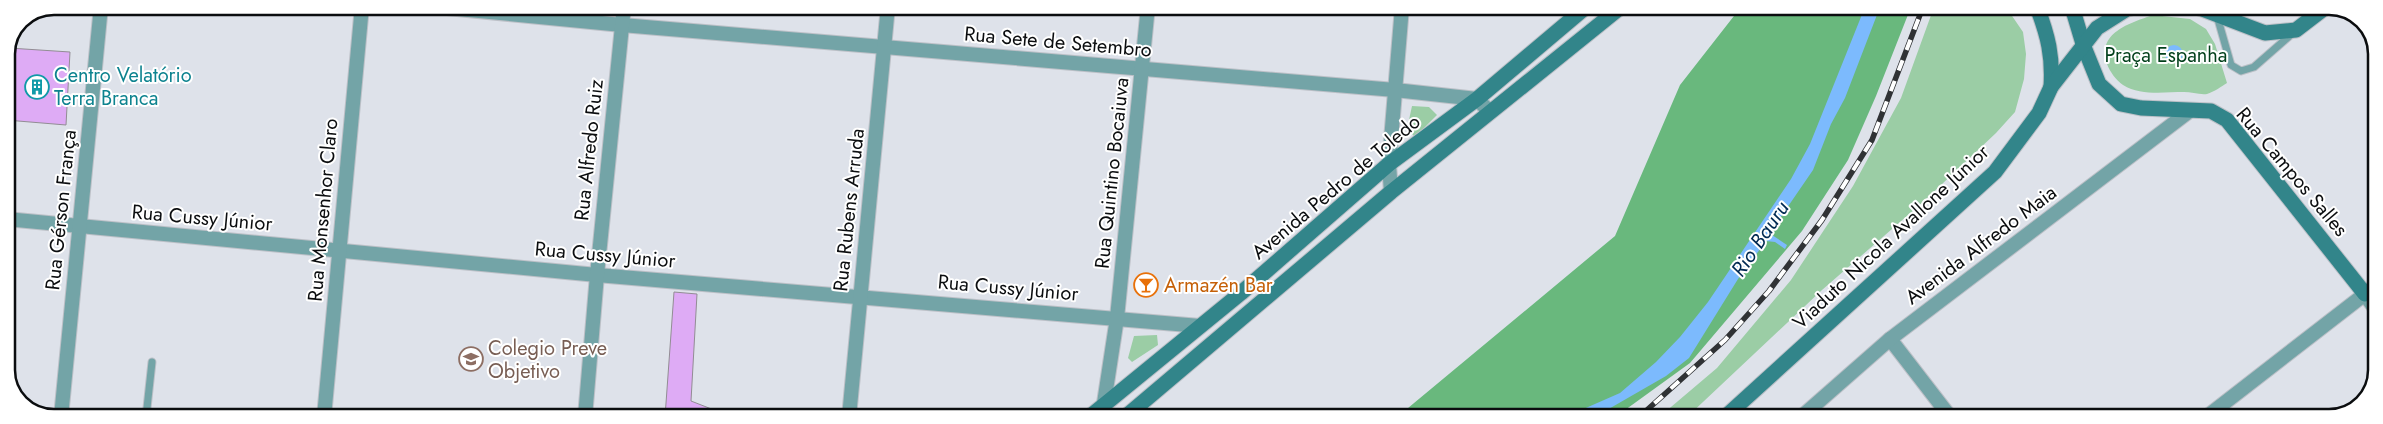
<svg xmlns="http://www.w3.org/2000/svg" width="2383" height="424" font-family="Jost,sans-serif">
  <style>
    .green { fill: #9bcda5 }
    .forest { fill: #69b87d }
    .water { fill: #7cbafd }
    .building { fill: #deabf5; stroke: #928d94 }
    .lines { fill: none; stroke-linecap: round; stroke-linejoin: round }
    .service-casing { stroke: #bcc0c7; stroke-width: 9 }
    .minor-casing { stroke: #bcc0c7; stroke-width: 16 }
    .tertiary-casing { stroke: #bcc0c7; stroke-width: 17 }
    .secondary-casing { stroke: #bcc0c7; stroke-width: 17 }
    .service { stroke: #73a4a7; stroke-width: 7 }
    .minor { stroke: #73a4a7; stroke-width: 14 }
    .tertiary { stroke: #73a4a7; stroke-width: 15 }
    .secondary { stroke: #32858a; stroke-width: 15 }
    .rail-casing { stroke: #303235; stroke-width: 5.5 }
    .rail { stroke: #fff; stroke-width: 4; stroke-dasharray: 11; stroke-linecap: butt }
    .labels { text-anchor: middle; dominant-baseline: central; stroke-width: 4; stroke-linejoin: round; paint-order: stroke }
    .street-label { font-size: 20px; fill: #0b0d0f; stroke: #fff }
    .park-label { font-size: 20px; fill: #003f1a; stroke: #fff }
    .culture-label { font-size: 20px; fill: #0d838f; stroke: #fff; text-anchor: start }
    .food-label { font-size: 20px; fill: #c56008; stroke: #fff; text-anchor: start }
    .education-label { font-size: 20px; fill: #785e54; stroke: #fff; text-anchor: start }
    .water-label { font-size: 21px; font-style: italic; fill: #002952; stroke: #fff }
    .rim { fill: none; stroke: #0b0d0f; stroke-width: 2.5 }
  </style>
  <rect width="100%" height="100%" fill="#dee2ea"/>
  <g class="green">
    <polygon points="1934,7 2006,7 2023,32 2026,54 2024,79 2015,112 1996,133 1923,202 1822,290 1686,418 1658,418 1717,368 1791,280 1853,186 1901,98"/>
    <path d="M2153 15 2190 19 2206 29 2215 44 2227 83C2222 86 2214 92 2207 94 2200 95 2191 92 2184 92 2164 92 2141 96 2123 85 2116 80 2110 72 2107 64 2096 33 2130 23 2153 15Z"/>
    <polygon points="1412,106 1429,107 1437,115 1415,137 1407,129"/>
    <polygon points="1157,335 1158,345 1132,362 1128,358 1134,336"/>
  </g>
  <polygon class="forest" points="1741,7 1911,7 1876,96 1848,160 1802,231 1690,363 1614,418 1396,418 1615,236 1680,85"/>
  <g class="water">
    <polygon points="1865,7 1880,7 1845,98 1831,124 1813,170 1776,224 1772,235 1787,245 1785,249 1775,242 1766,241 1738,279 1689,358 1666,376 1593,418 1563,418 1620,393 1656,362 1680,337 1708,302 1791,179 1810,144"/>
    <circle cx="2174" cy="54" r="9"/>
  </g>
  <g class="building">
    <polygon points="9,48 70,52 66,125 6,120 6,54"/>
    <polygon points="674,292 697,294 691,401 732,417 665,417"/>
  </g>
  <g class="lines">
    <g class="service-casing">
      <g id="service">
        <polyline points="2217,16 2231,65 2241,71 2254,67 2294,32"/>
        <polyline points="146,417 152,362"/>
      </g>
    </g>
    <g class="minor-casing">
      <g id="minor">
        <polyline points="427,6 622,25 1395,90 1477,99 1490,112"/>
        <polyline points="1391,192 1389,164 1402,7"/>
        <polyline points="6,219 597,275 1200,326"/>
        <polyline points="1890,339 1951,418"/>
        <polyline points="1104,403 1117,318 1148,6"/>
        <polyline points="61,417 101,6"/>
        <polyline points="324,417 362,6"/>
        <polyline points="585,417 597,275 624,6"/>
        <polyline points="849,417 888,6"/>
        <polyline points="1800,418 1890,339 2191,110"/>
        <polyline points="2205,418 2365,294"/>
      </g>
    </g>
    <g class="tertiary-casing">
      <polyline id="tertiary" points="2365,294 2376,309"/>
    </g>
    <g class="secondary-casing">
      <g id="secondary">
        <path d="M2037 7C2048 36 2053 56 2051 87"/>
        <polyline points="2072,7 2084,47 2099,84 2121,104 2141,108 2211,111 2227,120 2365,294 2376,286"/>
        <polyline points="2197,7 2265,33 2296,30 2326,7"/>
        <polyline points="1088,418 1241,293 1389,164 1477,99 1586,7"/>
        <polyline points="1124,418 1391,192 1621,7"/>
        <polyline points="1724,418 1995,172 2039,113 2051,87 2097,28 2127,9 2134,7"/>
      </g>
    </g>
    <use href="#service" class="service"/>
    <use href="#minor" class="minor"/>
    <use href="#tertiary" class="tertiary"/>
    <use href="#secondary" class="secondary"/>
    <g class="rail-casing">
      <polyline id="rail" points="1638,418 1725,340 1769,291 1822,220 1872,140 1923,7"/>
    </g>
    <use href="#rail" class="rail"/>
  </g>
  <defs>
    <g id="building-ring" transform="scale(1.25)"><circle r="9.5" fill="#fff" stroke="#0f9aa8" stroke-width="1.5"/><path d="M-4-6H4V6H1V3H-1V6H-4ZM-2.5-4.3h1.7v1.8h-1.7ZM.8-4.3h1.7v1.8H.8ZM-2.5-1h1.7V.8h-1.7ZM.8-1h1.7V.8H.8Z" fill="#0f9aa8"/></g>
    <g id="bar-ring" transform="scale(1.25)"><circle r="9.5" fill="#fff" stroke="#e8710a" stroke-width="1.5"/><path d="M-6-5H6L.8 .8V4.5H3.5V6h-7V4.5H-.8V.8Z" fill="#e8710a"/></g>
    <g id="school-ring" transform="scale(1.25)"><circle r="9.5" fill="#fff" stroke="#8d6e63" stroke-width="1.5"/><path d="M0-5L7-2L0 1L-7-2ZM-4 1L0 2.5L4 1V4Q0 6-4 4Z" fill="#8d6e63"/></g>
  </defs>
  <g fill-rule="evenodd">
    <use href="#building-ring" x="37" y="87"/>
    <use href="#bar-ring" x="1146" y="285"/>
    <use href="#school-ring" x="471" y="359"/>
  </g>
  <g class="labels">
    <g class="street-label">
      <text transform="translate(1058 42) rotate(5)">Rua Sete de Setembro</text>
      <text transform="translate(589 150) rotate(-84)">Rua Alfredo Ruiz</text>
      <text transform="translate(2292 172) rotate(50)">Rua Campos Salles</text>
      <text transform="translate(1112 173) rotate(-84)">Rua Quintino Bocaiuva</text>
      <text transform="translate(1336 187) rotate(-40)">Avenida Pedro de Toledo</text>
      <text transform="translate(61 210) rotate(-84)">Rua Gérson França</text>
      <text transform="translate(323 210) rotate(-85)">Rua Monsenhor Claro</text>
      <text transform="translate(849 210) rotate(-84)">Rua Rubens Arruda</text>
      <text transform="translate(202 218) rotate(5)">Rua Cussy Júnior</text>
      <text transform="translate(1891 237) rotate(-43)">Viaduto Nicola Avallone Júnior</text>
      <text transform="translate(1981 245) rotate(-37)">Avenida Alfredo Maia</text>
      <text transform="translate(605 255) rotate(5)">Rua Cussy Júnior</text>
      <text transform="translate(1008 288) rotate(5)">Rua Cussy Júnior</text>
    </g>
    <g class="park-label">
      <text x="2166" y="55">Praça Espanha</text>
    </g>
    <g class="culture-label">
      <text x="54" y="75">Centro Velatório<tspan x="54" dy="23">Terra Branca</tspan></text>
    </g>
    <g class="food-label">
      <text x="1164" y="285">Armazén Bar</text>
    </g>
    <g class="education-label">
      <text x="488" y="348">Colegio Preve<tspan x="488" dy="23">Objetivo</tspan></text>
    </g>
    <g class="water-label">
      <text transform="translate(1760 239) rotate(-56)">Rio Bauru</text>
    </g>
  </g>
  <path d="M0 0H2383V424H0ZM54 15H2329A39 39 0 0 1 2368 54V370A39 39 0 0 1 2329 409H54A39 39 0 0 1 15 370V54A39 39 0 0 1 54 15Z" fill="#fff" fill-rule="evenodd"/>
  <path class="rim" d="M54 15H2329A39 39 0 0 1 2368 54V370A39 39 0 0 1 2329 409H54A39 39 0 0 1 15 370V54A39 39 0 0 1 54 15Z"/>
</svg>
